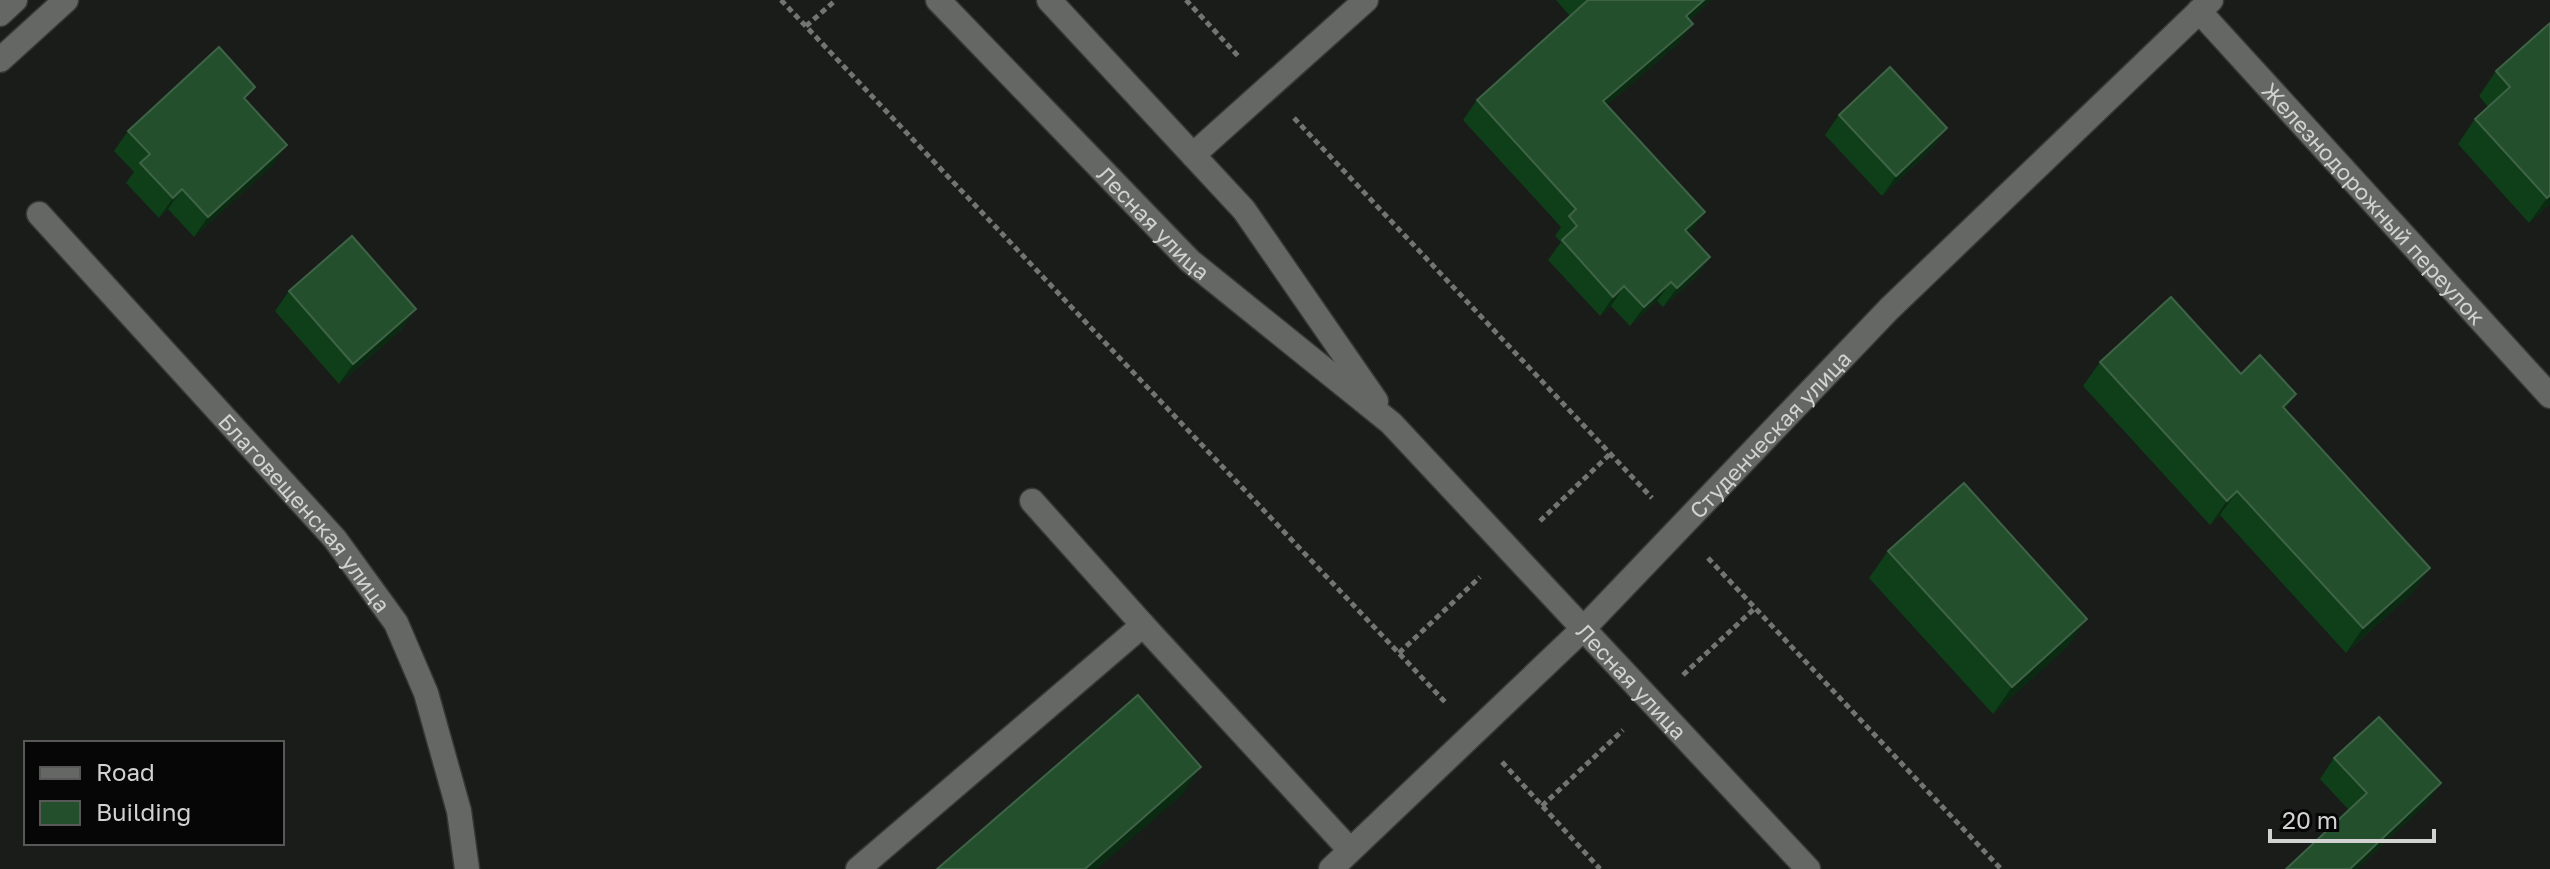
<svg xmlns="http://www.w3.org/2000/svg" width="2550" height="869" font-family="'Golos Text',sans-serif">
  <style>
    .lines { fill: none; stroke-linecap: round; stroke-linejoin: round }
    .minor-casing { stroke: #363836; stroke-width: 27 }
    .path { stroke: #737573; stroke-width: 5; stroke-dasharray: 6 4; stroke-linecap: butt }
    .minor { stroke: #656765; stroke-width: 24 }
    .wall { fill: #0f3f19 }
    .shaded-wall { fill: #0a2a11 }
    .building { fill: #244f2d; stroke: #3f6346; stroke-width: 2 }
    .labels { text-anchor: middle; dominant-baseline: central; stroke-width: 6; stroke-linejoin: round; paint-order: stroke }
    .street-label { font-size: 22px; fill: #d1d2d1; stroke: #060606 }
  </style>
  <rect width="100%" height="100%" fill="#1a1c1a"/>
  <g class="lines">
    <g class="minor-casing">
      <g id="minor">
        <path id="s1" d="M938 0 1190 261 1391 423 1808 869"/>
        <polyline points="1049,0 1244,210 1376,401"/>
        <path id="s2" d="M2199 11 2550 396"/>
        <polyline points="0,14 15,0"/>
        <polyline points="0,60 66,0"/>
        <polyline points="1193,155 1366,0"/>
        <path id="s3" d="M39 214 335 539 396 623 426 693 459 811 467 869"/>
        <polyline points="1032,501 1143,625"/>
        <polyline points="858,869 1143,625 1350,850"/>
        <path id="s4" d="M1331 869 1583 629 1889 309 2211 0"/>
      </g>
    </g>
    <g class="path">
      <polyline points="781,0 1446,703"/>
      <polyline points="1186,0 1239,57"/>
      <polyline points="806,26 836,0"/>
      <polyline points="1294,118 1652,498"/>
      <polyline points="1540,521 1610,454"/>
      <polyline points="1708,558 2001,869"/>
      <polyline points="1399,653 1480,577"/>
      <polyline points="1683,675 1755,608"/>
      <polyline points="1502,762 1600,869"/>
      <polyline points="1542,806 1623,730"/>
    </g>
    <use href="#minor" class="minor"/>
  </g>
  <g class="wall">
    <polygon points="1556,0 1711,0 1690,20 1679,43 1607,105 1692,232 1689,234 1710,257 1696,277 1663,307 1657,301 1630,326 1611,306 1600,316 1548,260 1561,242 1555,236 1561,227 1463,120 1477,100 1570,16"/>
    <polygon points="2550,23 2550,204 2529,223 2458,144 2475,119 2488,107 2479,96 2496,71"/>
    <polygon points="246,100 273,165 194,237 168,209 159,218 126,183 134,172 114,151 128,131"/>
    <polygon points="1839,115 1947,128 1933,148 1882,196 1825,135"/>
    <polygon points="289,291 402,329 339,384 275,311"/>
    <polygon points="2100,362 2241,374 2296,394 2285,410 2430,568 2413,592 2346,653 2220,515 2210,525 2083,386"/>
    <polygon points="1888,551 2068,646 1993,714 1869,578"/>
    <polygon points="2334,758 2427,803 2357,869 2286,869 2349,810 2320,779"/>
  </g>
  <g class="shaded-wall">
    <polygon points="1704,0 1711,0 1673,36 1686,16"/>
    <polygon points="1693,24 1679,43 1589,121 1603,101"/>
    <polygon points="1947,128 1933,148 1882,196 1896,176"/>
    <polygon points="287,145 273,165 194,237 208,217"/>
    <polygon points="182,189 168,209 159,218 173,198"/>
    <polygon points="2550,195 2550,204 2529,223 2547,198"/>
    <polygon points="1705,212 1692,232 1671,250 1685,230"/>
    <polygon points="1710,257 1696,277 1663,307 1677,288"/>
    <polygon points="1671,282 1657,301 1630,326 1644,307"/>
    <polygon points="1624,286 1611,306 1600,316 1613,297"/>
    <polygon points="416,309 402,329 339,384 353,364"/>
    <polygon points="2296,394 2279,418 2283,407"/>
    <polygon points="2237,491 2220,515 2210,525 2227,501"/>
    <polygon points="2430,568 2413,592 2346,653 2363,628"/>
    <polygon points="2087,619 2068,646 1993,714 2012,687"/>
    <polygon points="1201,767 1183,794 1097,869 1085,869"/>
    <polygon points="2441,783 2427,803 2357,869 2350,869"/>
  </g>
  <g class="building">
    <polygon points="1588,0 1704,0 1686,16 1693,24 1603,101 1705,212 1685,230 1710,257 1677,288 1671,282 1644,307 1624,286 1613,297 1562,240 1577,226 1569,216 1576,209 1477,100"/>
    <polygon points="2550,23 2550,195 2547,198 2475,119 2510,87 2496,71"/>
    <polygon points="219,47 255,87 244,98 287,145 208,217 182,189 173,198 140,163 150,154 128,131"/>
    <polygon points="1890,67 1947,128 1896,176 1839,115"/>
    <polygon points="352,236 416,309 353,364 289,291"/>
    <polygon points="2171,297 2241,374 2260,355 2296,394 2283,407 2430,568 2363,628 2237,491 2227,501 2100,362"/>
    <polygon points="1964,483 2087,619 2012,687 1888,551"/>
    <polygon points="1138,695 1201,767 1085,869 937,869"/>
    <polygon points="2379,717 2441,783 2350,869 2286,869 2367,793 2334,758"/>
  </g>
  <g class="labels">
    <g class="street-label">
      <text stroke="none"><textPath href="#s2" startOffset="260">Железнодорожный переулок</textPath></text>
      <text stroke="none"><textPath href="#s1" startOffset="310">Лесная улица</textPath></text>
      <text stroke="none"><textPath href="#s4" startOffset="618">Студенческая улица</textPath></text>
      <text stroke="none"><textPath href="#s3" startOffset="400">Благовещенская улица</textPath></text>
      <text stroke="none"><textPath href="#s1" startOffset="974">Лесная улица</textPath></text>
    </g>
  </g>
  <rect x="24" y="741" width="260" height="104" fill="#060606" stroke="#575857" stroke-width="2"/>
  <rect x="40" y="767" width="40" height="12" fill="#656765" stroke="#575857" stroke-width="2"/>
  <text x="96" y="781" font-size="24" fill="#d1d2d1">Road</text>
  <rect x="40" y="801" width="40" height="24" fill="#244f2d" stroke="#575857" stroke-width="2"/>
  <text x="96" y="821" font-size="24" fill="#d1d2d1">Building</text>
  <path d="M2270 829v12h164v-12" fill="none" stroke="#d1d2d1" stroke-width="4"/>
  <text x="2282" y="829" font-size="24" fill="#d1d2d1" stroke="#060606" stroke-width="6" paint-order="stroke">20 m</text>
</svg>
